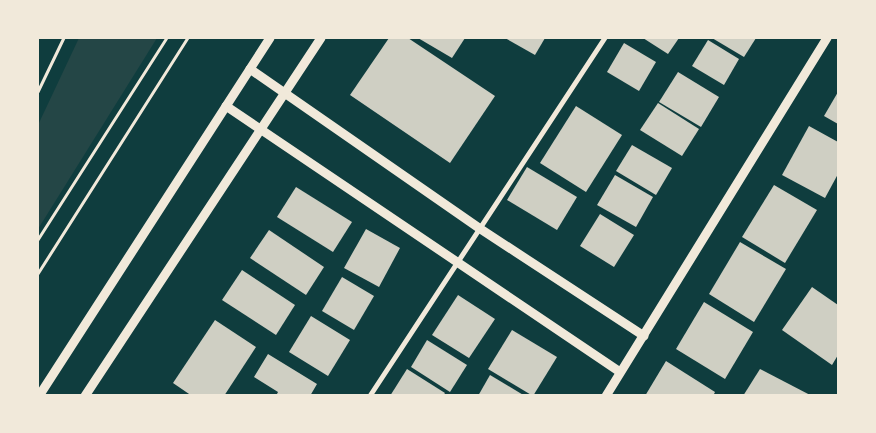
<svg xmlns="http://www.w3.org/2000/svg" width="876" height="433" font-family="Cabin,sans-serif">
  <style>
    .green { fill: #244646 }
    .building { fill: #cfcfc3 }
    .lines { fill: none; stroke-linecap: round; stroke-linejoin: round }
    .path { stroke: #f1e9da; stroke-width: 3 }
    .minor { stroke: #f1e9da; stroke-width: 5 }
    .tertiary { stroke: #f1e9da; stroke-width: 9 }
  </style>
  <rect width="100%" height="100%" fill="#0f3d3e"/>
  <polygon class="green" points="79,38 157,38 38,229 38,125"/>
  <g class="building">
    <polygon points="389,38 408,38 495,96 450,163 350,95"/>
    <polygon points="418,38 465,38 452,58"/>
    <polygon points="505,38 545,38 535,55"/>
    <polygon points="643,38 679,38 668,54"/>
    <polygon points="712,38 756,38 744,57"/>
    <polygon points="708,40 739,59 724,85 692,66"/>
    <polygon points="624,43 656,62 639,91 607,72"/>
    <polygon points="678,72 719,97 701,127 659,102"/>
    <polygon points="838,92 838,124 824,116"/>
    <polygon points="658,103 699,129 682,156 640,130"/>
    <polygon points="576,106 622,135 586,192 540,163"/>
    <polygon points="809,126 838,142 838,174 825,198 782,175"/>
    <polygon points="632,145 672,168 656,195 616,171"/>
    <polygon points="527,167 577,197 557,230 507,200"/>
    <polygon points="615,175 653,197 636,227 597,205"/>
    <polygon points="774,185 817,210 785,263 742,237"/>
    <polygon points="296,187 352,222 333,252 277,217"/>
    <polygon points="600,214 634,235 614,267 580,246"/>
    <polygon points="366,229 400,248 379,287 344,268"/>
    <polygon points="269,230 324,267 306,295 250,258"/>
    <polygon points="740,242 786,269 754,322 709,294"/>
    <polygon points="242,270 295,305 276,335 222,300"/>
    <polygon points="342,277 374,296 354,330 322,311"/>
    <polygon points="812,287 838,305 838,355 832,365 782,330"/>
    <polygon points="458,295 495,319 469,358 432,335"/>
    <polygon points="704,302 753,332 725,379 676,349"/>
    <polygon points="311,316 350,340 328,376 289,352"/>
    <polygon points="215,320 256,347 224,396 192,396 173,383"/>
    <polygon points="512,330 557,357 533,396 488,369"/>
    <polygon points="427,340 467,365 450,392 411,367"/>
    <polygon points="268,354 317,384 310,396 276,396 278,392 254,377"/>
    <polygon points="666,361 715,392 713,396 645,396"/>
    <polygon points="407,369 445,393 443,396 390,396"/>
    <polygon points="760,369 812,396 743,396"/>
    <polygon points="490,375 525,396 478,396"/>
  </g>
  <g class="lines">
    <g class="path">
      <polyline points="38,92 64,38"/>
      <polyline points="38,240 167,38"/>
      <polyline points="38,274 188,38"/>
    </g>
    <polyline class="minor" points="370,396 605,38"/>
    <g class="tertiary">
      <polyline points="250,69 479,228 644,336"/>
      <polyline points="226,106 620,372"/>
      <polyline points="39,396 270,38"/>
      <polyline points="85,396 321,38"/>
      <polyline points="606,396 827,38"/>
    </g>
  </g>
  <rect width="876" height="433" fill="none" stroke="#f1e9da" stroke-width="78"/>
</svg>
